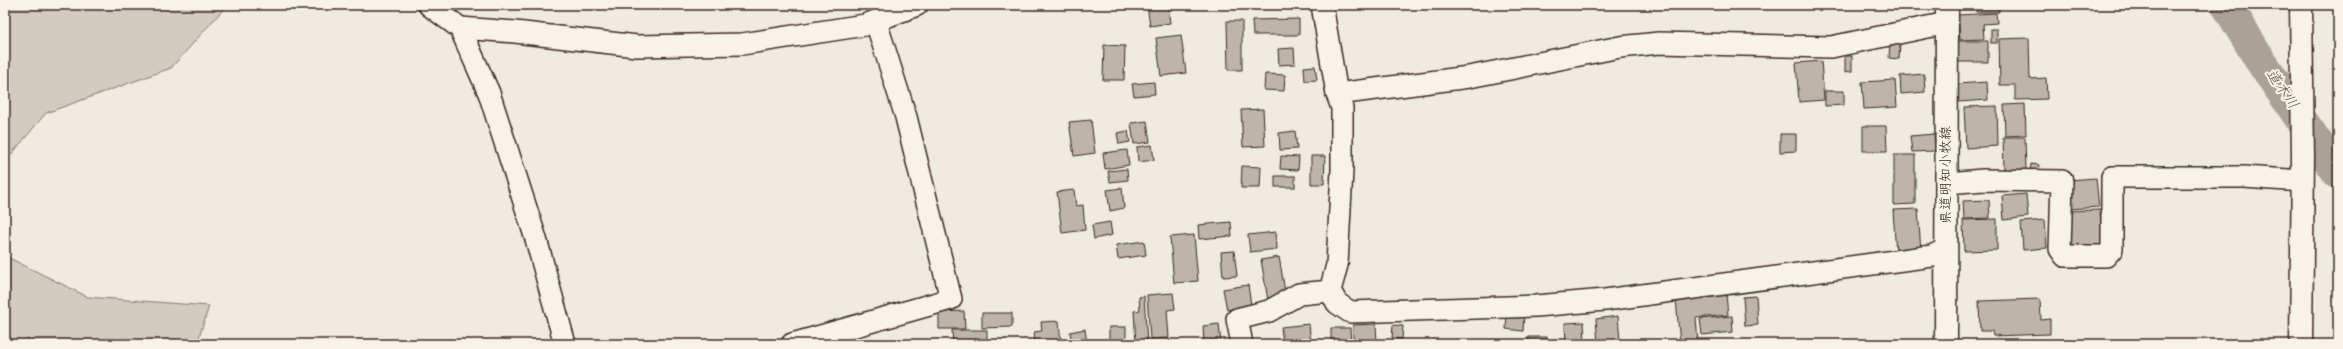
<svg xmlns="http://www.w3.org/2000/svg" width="2343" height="349" font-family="'Gochi Hand','Klee One',sans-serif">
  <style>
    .green { fill: #d1cbc0; stroke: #867a6f }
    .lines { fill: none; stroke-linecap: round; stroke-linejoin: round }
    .river { stroke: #aaa296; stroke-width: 32 }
    .building { fill: #bdb5aa; stroke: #3b2a1e }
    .minor-casing { stroke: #3b2a1e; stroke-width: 24 }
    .tertiary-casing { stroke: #3b2a1e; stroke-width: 25 }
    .secondary-casing { stroke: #3b2a1e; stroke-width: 25 }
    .minor { stroke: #f7f3e8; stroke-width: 21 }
    .tertiary { stroke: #f7f3e8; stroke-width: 22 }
    .secondary { stroke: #f7f3e8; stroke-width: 22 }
    .labels { text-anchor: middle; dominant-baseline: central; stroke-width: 4; stroke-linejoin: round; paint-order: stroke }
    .street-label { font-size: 14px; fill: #3b2a1e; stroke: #f7f3e8 }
    .water-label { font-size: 15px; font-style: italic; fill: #625448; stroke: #f7f3e8 }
  </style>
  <rect width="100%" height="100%" fill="#efebe0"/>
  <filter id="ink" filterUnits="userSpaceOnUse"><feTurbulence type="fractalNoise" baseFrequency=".025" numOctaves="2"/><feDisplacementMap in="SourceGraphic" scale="8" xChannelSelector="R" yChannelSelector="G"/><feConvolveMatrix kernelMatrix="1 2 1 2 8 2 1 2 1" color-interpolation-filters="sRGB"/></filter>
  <g filter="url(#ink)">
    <g class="green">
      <polygon points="5,5 227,5 171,68 46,113 5,162"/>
      <polygon points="5,256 88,297 209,306 197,344 5,344"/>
    </g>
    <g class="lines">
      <polyline class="river" points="2227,5 2260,60 2338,173"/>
    </g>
    <g class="building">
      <polygon points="1147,5 1168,5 1170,23 1150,26"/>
      <polygon points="1976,5 1998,5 1999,12 1976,12"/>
      <polygon points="1996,13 1997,23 1983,24 1984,39 1960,40 1958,15"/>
      <polygon points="1299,19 1299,35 1253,35 1252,20"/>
      <polygon points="1227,21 1242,21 1242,70 1228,70"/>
      <rect x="1991" y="29" width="6" height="14"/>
      <polygon points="1181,35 1186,73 1161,76 1156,38"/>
      <polygon points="2029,38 2030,79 2046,78 2047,99 2015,100 2015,85 2000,85 1999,39"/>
      <polygon points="1955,41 1988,41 1988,62 1956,62"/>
      <polygon points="1890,43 1900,44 1899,59 1889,58"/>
      <polygon points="1104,45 1125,46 1124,80 1103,80"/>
      <polygon points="1294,48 1295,64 1279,65 1278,49"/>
      <polygon points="1845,56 1852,56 1852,71 1845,72"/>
      <polygon points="1821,61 1824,100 1799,102 1796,63"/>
      <polygon points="1315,66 1317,80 1305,81 1304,67"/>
      <polygon points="1265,74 1285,75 1284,91 1264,90"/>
      <polygon points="1924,74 1925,92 1901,94 1900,76"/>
      <polygon points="1895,80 1897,107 1864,109 1862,82"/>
      <polygon points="1154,82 1155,94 1134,96 1132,84"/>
      <polygon points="1987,82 1988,100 1958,102 1957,84"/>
      <polygon points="1825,91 1844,91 1844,105 1825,106"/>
      <polygon points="2025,104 2026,135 2005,136 2004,105"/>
      <polygon points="1997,106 1998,146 1966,148 1964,107"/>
      <polygon points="1263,109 1265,146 1243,147 1241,110"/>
      <polygon points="1091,120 1095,153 1074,156 1069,122"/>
      <polygon points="1147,121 1150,142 1134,144 1131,123"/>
      <polygon points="1863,126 1886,126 1887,151 1863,151"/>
      <polygon points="1128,131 1130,142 1119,144 1117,133"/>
      <polygon points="1295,131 1297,149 1280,150 1279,133"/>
      <polygon points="1780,134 1796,134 1796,151 1780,152"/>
      <polygon points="1934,134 1935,151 1912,152 1910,136"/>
      <polygon points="2003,137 2025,137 2026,170 2004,170"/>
      <polygon points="1152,145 1154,160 1138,162 1137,147"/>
      <polygon points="1127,150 1129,165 1105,169 1103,153"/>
      <polygon points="1894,155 1915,155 1915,204 1894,205"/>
      <polygon points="1281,156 1299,157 1298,170 1280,169"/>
      <polygon points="1311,156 1325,156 1324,184 1311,184"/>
      <polygon points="2031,164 2039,165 2038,176 2030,175"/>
      <polygon points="1242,166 1261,167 1260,188 1241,188"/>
      <polygon points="1127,169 1128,180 1110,182 1108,171"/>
      <rect x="1275" y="176" width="20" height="11"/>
      <polygon points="2096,178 2099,207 2070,209 2068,180"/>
      <polygon points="1122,188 1124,208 1110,211 1107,190"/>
      <polygon points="1074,190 1076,206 1083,205 1085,230 1062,233 1057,192"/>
      <polygon points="2026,194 2028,217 2004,220 2002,196"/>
      <polygon points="1989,200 1990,218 1964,219 1963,201"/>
      <polygon points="1918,209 1921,253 1896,255 1893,210"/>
      <polygon points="2100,210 2102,247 2070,248 2069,211"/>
      <polygon points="1997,219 1997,250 1964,251 1963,220"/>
      <polygon points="2045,220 2047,248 2023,250 2021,222"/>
      <polygon points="1110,222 1112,235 1094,239 1092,225"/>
      <polygon points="1231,222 1232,236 1199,239 1198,225"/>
      <polygon points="1276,232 1277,249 1250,252 1248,235"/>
      <polygon points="1194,235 1198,281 1174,283 1170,237"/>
      <polygon points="1144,241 1146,255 1118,259 1116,245"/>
      <polygon points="1234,251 1237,276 1223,277 1221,252"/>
      <polygon points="1279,257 1286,297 1268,300 1261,260"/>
      <polygon points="1248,285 1251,305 1227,310 1223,289"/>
      <polygon points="1173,293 1175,309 1167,310 1169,338 1150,339 1147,295"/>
      <polygon points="1726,294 1728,315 1696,318 1698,343 1707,342 1707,344 1680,344 1676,299"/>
      <polygon points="1144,296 1147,343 1136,344 1134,311 1140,310 1139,297"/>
      <polygon points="1756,296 1758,325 1745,326 1743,297"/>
      <polygon points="2040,299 2041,320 2050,319 2050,334 1993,336 1992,331 1980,331 1979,301"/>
      <polygon points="964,311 965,329 939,329 939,312"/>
      <polygon points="982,313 1012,313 1012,327 982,328"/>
      <polygon points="1507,314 1524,315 1523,331 1506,329"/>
      <polygon points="1618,316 1620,341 1598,343 1596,319"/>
      <polygon points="1732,316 1733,332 1702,335 1700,319"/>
      <polygon points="1059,321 1061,344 1035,344 1034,332 1042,331 1041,322"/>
      <polygon points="1584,322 1585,344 1566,344 1565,323"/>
      <polygon points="1219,324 1221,344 1204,344 1203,326"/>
      <polygon points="1309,324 1311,344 1283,344 1281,327"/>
      <polygon points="1376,324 1377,344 1353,344 1353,325"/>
      <polygon points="1393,325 1403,326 1402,339 1392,338"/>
      <rect x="1109" y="327" width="17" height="17"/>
      <polygon points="1331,328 1350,328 1351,344 1331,344"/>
      <polygon points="1085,329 1087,344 1072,344 1070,332"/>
      <polygon points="952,330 987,330 987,344 953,344"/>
      <polygon points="1528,337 1547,337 1547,344 1529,344"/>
    </g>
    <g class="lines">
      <g class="minor-casing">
        <g id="minor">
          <polyline points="429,5 460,28 489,93 536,239 565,344"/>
          <polyline points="1322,5 1337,94 1342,108 1342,171 1337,265 1330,291 1337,303 1350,312 1536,306 1605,300 1932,256 1946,249"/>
          <polyline points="460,28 515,32 637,46 742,44 865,25 917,5"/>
          <polyline points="1337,94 1469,77 1620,47 1659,43 1831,47 1947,23"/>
          <polyline points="1947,183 1983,180 2062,181 2060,249 2065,256 2106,256 2112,249 2112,177 2244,177 2302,181"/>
          <polyline points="792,344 951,299 906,117 876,22"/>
          <polyline points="1242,344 1237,319 1269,311 1299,294 1330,291"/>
        </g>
      </g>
      <g class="tertiary-casing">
        <polyline id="tertiary" points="2301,344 2303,157 2301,5"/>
      </g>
      <g class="secondary-casing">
        <polyline id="secondary" points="1946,344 1947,5"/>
      </g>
      <use href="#minor" class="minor"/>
      <use href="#tertiary" class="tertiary"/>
      <use href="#secondary" class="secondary"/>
    </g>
  </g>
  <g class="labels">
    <g class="street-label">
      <text transform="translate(1947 175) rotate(-90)">県道明知小牧線</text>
    </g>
    <g class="water-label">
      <text transform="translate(2281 90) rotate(55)">道木川</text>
    </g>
  </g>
  <rect width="2343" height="349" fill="none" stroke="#f7f3e8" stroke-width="20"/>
  <rect x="10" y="10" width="2323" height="329" fill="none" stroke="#3b2a1e" stroke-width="1.5" filter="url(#ink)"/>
</svg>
